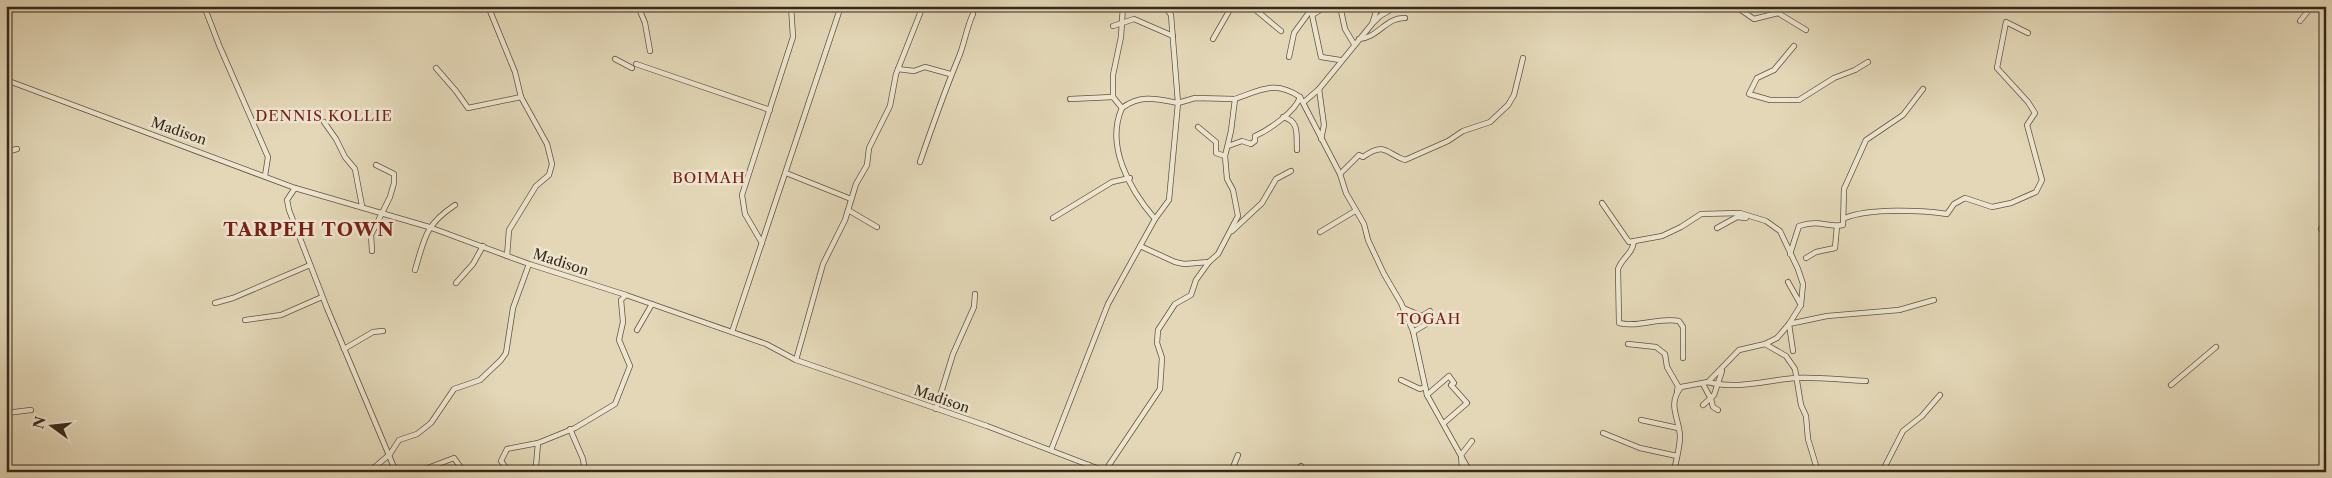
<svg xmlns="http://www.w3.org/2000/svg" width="2332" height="478" font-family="'Libre Caslon Text',serif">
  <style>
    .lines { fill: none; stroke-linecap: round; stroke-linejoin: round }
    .minor-casing { stroke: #625440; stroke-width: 6 }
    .minor { stroke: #ede5d0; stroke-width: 4.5 }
    .labels { text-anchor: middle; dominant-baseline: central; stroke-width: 5; stroke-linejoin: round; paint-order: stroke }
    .street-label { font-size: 14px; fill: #372919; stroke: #ede5d0 }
    .neighbourhood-label { font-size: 15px; letter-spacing: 1px; fill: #7a1f14; stroke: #ede5d0 }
    .district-label { font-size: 19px; font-weight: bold; letter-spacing: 1px; fill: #7a1f14; stroke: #ede5d0 }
  </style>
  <rect width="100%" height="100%" fill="#e3d7b7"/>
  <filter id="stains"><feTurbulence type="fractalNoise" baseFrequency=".004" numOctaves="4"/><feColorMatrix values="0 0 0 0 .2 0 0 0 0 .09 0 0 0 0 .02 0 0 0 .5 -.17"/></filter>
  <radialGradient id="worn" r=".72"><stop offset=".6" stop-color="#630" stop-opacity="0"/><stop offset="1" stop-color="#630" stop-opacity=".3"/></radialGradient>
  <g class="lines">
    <g class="minor-casing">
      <g id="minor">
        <polyline points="204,6 219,45 268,157 265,176"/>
        <polyline points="359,6 364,6"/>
        <polyline points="488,6 515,72 521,97 547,144 552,164 549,175 536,186 509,230 507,256"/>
        <polyline points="638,6 645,23 650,51"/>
        <polyline points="1251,6 1281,31"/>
        <polyline points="1327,6 1312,15 1321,57 1340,60"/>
        <polyline points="1340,6 1345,29 1354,44"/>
        <polyline points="1735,6 1754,19 1778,13 1806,30"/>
        <polyline points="2300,21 2312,6"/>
        <polyline points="1373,23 1380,16 1397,6"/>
        <polyline points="1113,26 1134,19 1173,36"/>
        <polyline points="1213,39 1232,6"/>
        <path d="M1359 39C1378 38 1386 17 1405 18"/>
        <polyline points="1794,46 1774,70 1757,78 1749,94 1770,100 1799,100 1834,78 1855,70 1868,62"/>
        <polyline points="1289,57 1294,33 1310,11 1312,10 1313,13"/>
        <polyline points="615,59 632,68"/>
        <polyline points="636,64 770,110"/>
        <polyline points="436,68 456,91 468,108 521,97"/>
        <polyline points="898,69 914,71 925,67 950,74"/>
        <polyline points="6,80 295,188 429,227 529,264 626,295 766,344 796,360 987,426 1107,472"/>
        <polyline points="1319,89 1372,24 1378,6"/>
        <polyline points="1070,99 1113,97"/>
        <polyline points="1304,102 1319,89 1324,125 1321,139"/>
        <polyline points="1122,108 1113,97 1113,75 1121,37 1123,6"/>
        <path d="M1283 117C1300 121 1296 135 1297 150"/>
        <polyline points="324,122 336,139 345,157 355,169 362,206"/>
        <polyline points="1198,127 1216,142 1216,153 1225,156"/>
        <path d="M1228 146 1242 141 1251 144 1255 141V136C1269 130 1296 111 1300 97"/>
        <polyline points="6,152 17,149"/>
        <path d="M920 162C932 127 944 93 958 59 964 46 966 29 973 14"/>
        <polyline points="786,173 851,199"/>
        <path d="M1340 174 1359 155 1363 157C1386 141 1386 154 1405 160L1448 141 1463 131 1490 122 1508 105 1514 95 1523 58"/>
        <polyline points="295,188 287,200 289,210 327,308 396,472"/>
        <path d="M1602 203 1629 242 1662 236 1681 227 1701 214 1740 213 1766 221 1780 231 1798 269 1803 284 1801 305 1789 324 1777 338 1765 344 1739 350 1708 382 1681 387C1667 405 1679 417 1680 436 1680 448 1676 460 1674 472"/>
        <polyline points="848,210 877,227"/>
        <polyline points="1053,218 1112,182 1130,178"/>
        <path d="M1845 218C1869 208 1921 210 1947 214L1954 204 1965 198 1992 207 2011 203 2036 192 2042 180 2027 125 2035 113 2028 102 1997 68 2006 22 2028 33"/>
        <path d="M1155 219C1130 190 1105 146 1122 108 1141 94 1157 99 1178 103L1171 15 1165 6"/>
        <polyline points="1717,228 1737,217 1746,218"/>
        <polyline points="2321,229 2326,222"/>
        <polyline points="1232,231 1262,203 1276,179 1291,171"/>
        <polyline points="1320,232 1355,211"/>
        <path d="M1634 241C1632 255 1623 256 1618 269L1619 323C1639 328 1658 317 1679 321L1683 327V358"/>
        <polyline points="762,243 745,214 742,195 793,37 791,6"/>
        <path d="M1140 246 1175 262 1184 264 1209 262 1218 254 1238 216 1233 190 1227 179 1225 156 1231 131 1235 99C1261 90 1275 80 1300 97L1340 174 1346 193 1364 224 1368 240 1384 274 1401 303 1413 331 1427 395 1470 472"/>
        <polyline points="372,251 371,235 390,197 394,183 394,174 376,165"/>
        <path d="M1790 254 1799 226C1820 219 1828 228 1843 225L1844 189 1866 140 1903 115 1923 89"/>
        <polyline points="1806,258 1816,252 1835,248 1837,226"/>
        <path d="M415 270C425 237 425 225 455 205"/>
        <polyline points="1788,282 1801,305"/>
        <polyline points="456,283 473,264 483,246"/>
        <polyline points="215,303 233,298 310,265"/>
        <polyline points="1403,308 1422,316 1430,311 1433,320 1413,332"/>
        <polyline points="245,320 281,315 322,297"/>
        <polyline points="637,330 652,304"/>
        <polyline points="732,332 841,6"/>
        <polyline points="1628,344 1656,347 1665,354 1667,367 1678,386 1677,391"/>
        <polyline points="1765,344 1786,356 1795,369 1801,405 1806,416 1808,439 1818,472"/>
        <polyline points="344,349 373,332 383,331"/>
        <polyline points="1793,351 1789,324 1827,316 1899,310 1934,300"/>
        <polyline points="796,360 823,264 845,220 856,184 867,165 869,148 890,106 896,74 923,6"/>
        <polyline points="1401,380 1420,389 1425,387"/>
        <path d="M1708 382C1736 390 1768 380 1796 378 1819 377 1843 380 1866 381"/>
        <polyline points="6,383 9,383"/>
        <polyline points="1703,384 1711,399 1713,407 1718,410"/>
        <polyline points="2171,385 2216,347"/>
        <polyline points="1427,395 1449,376 1454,383 1451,385 1467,403 1444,423"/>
        <polyline points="1703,405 1714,395 1722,371"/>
        <polyline points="936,409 953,354 974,307 975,294"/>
        <polyline points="6,413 31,410"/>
        <polyline points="1641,420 1678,428"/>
        <polyline points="570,429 583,459 585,472"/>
        <polyline points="1603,433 1640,448 1677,456"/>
        <polyline points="1051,450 1108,304 1155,219 1169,200 1178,103 1195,98 1235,99"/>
        <polyline points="1301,466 1304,472"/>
        <polyline points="1105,471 1160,389 1162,358 1157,343 1158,330 1175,304 1191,295 1196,280 1209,262"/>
        <polyline points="369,472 390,454 399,440 417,434 431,423 454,389 480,380 501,360 506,353 513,308 529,264"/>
        <polyline points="417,472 454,458 464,472"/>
        <polyline points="509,472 501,461 507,449 538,443"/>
        <polyline points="531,472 536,466 538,443 575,428 615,404 630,366 619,340 623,322 621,300 626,295"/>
        <polyline points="1084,472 1089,465"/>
        <polyline points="1231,472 1238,455"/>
        <polyline points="1465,472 1462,468 1461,455 1472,441"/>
        <polyline points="1882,472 1903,431 1922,416 1940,395"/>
      </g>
    </g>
    <use href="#minor" class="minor"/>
  </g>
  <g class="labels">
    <g class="street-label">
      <text transform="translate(179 131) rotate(19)">Madison</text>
      <text transform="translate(561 262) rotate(18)">Madison</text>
      <text transform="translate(942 399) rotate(19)">Madison</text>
    </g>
    <g class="neighbourhood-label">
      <text x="324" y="115">DENNIS KOLLIE</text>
      <text x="709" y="177">BOIMAH</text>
      <text x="1429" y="318">TOGAH</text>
    </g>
    <g class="district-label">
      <text x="309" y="229">TARPEH TOWN</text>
    </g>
  </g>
  <rect width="2332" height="478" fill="none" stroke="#e3d7b7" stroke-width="25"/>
  <rect x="8" y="8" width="2317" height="463" fill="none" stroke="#372919" stroke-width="2.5"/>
  <rect x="12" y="12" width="2307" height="453" fill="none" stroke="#372919"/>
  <g transform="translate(52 426) rotate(285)" stroke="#ede5d0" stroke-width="4" paint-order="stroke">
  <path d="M0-4L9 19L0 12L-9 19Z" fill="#372919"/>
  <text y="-8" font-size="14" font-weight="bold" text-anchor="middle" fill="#372919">N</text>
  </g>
  <rect width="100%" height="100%" filter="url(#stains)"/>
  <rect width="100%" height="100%" fill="url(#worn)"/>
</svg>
